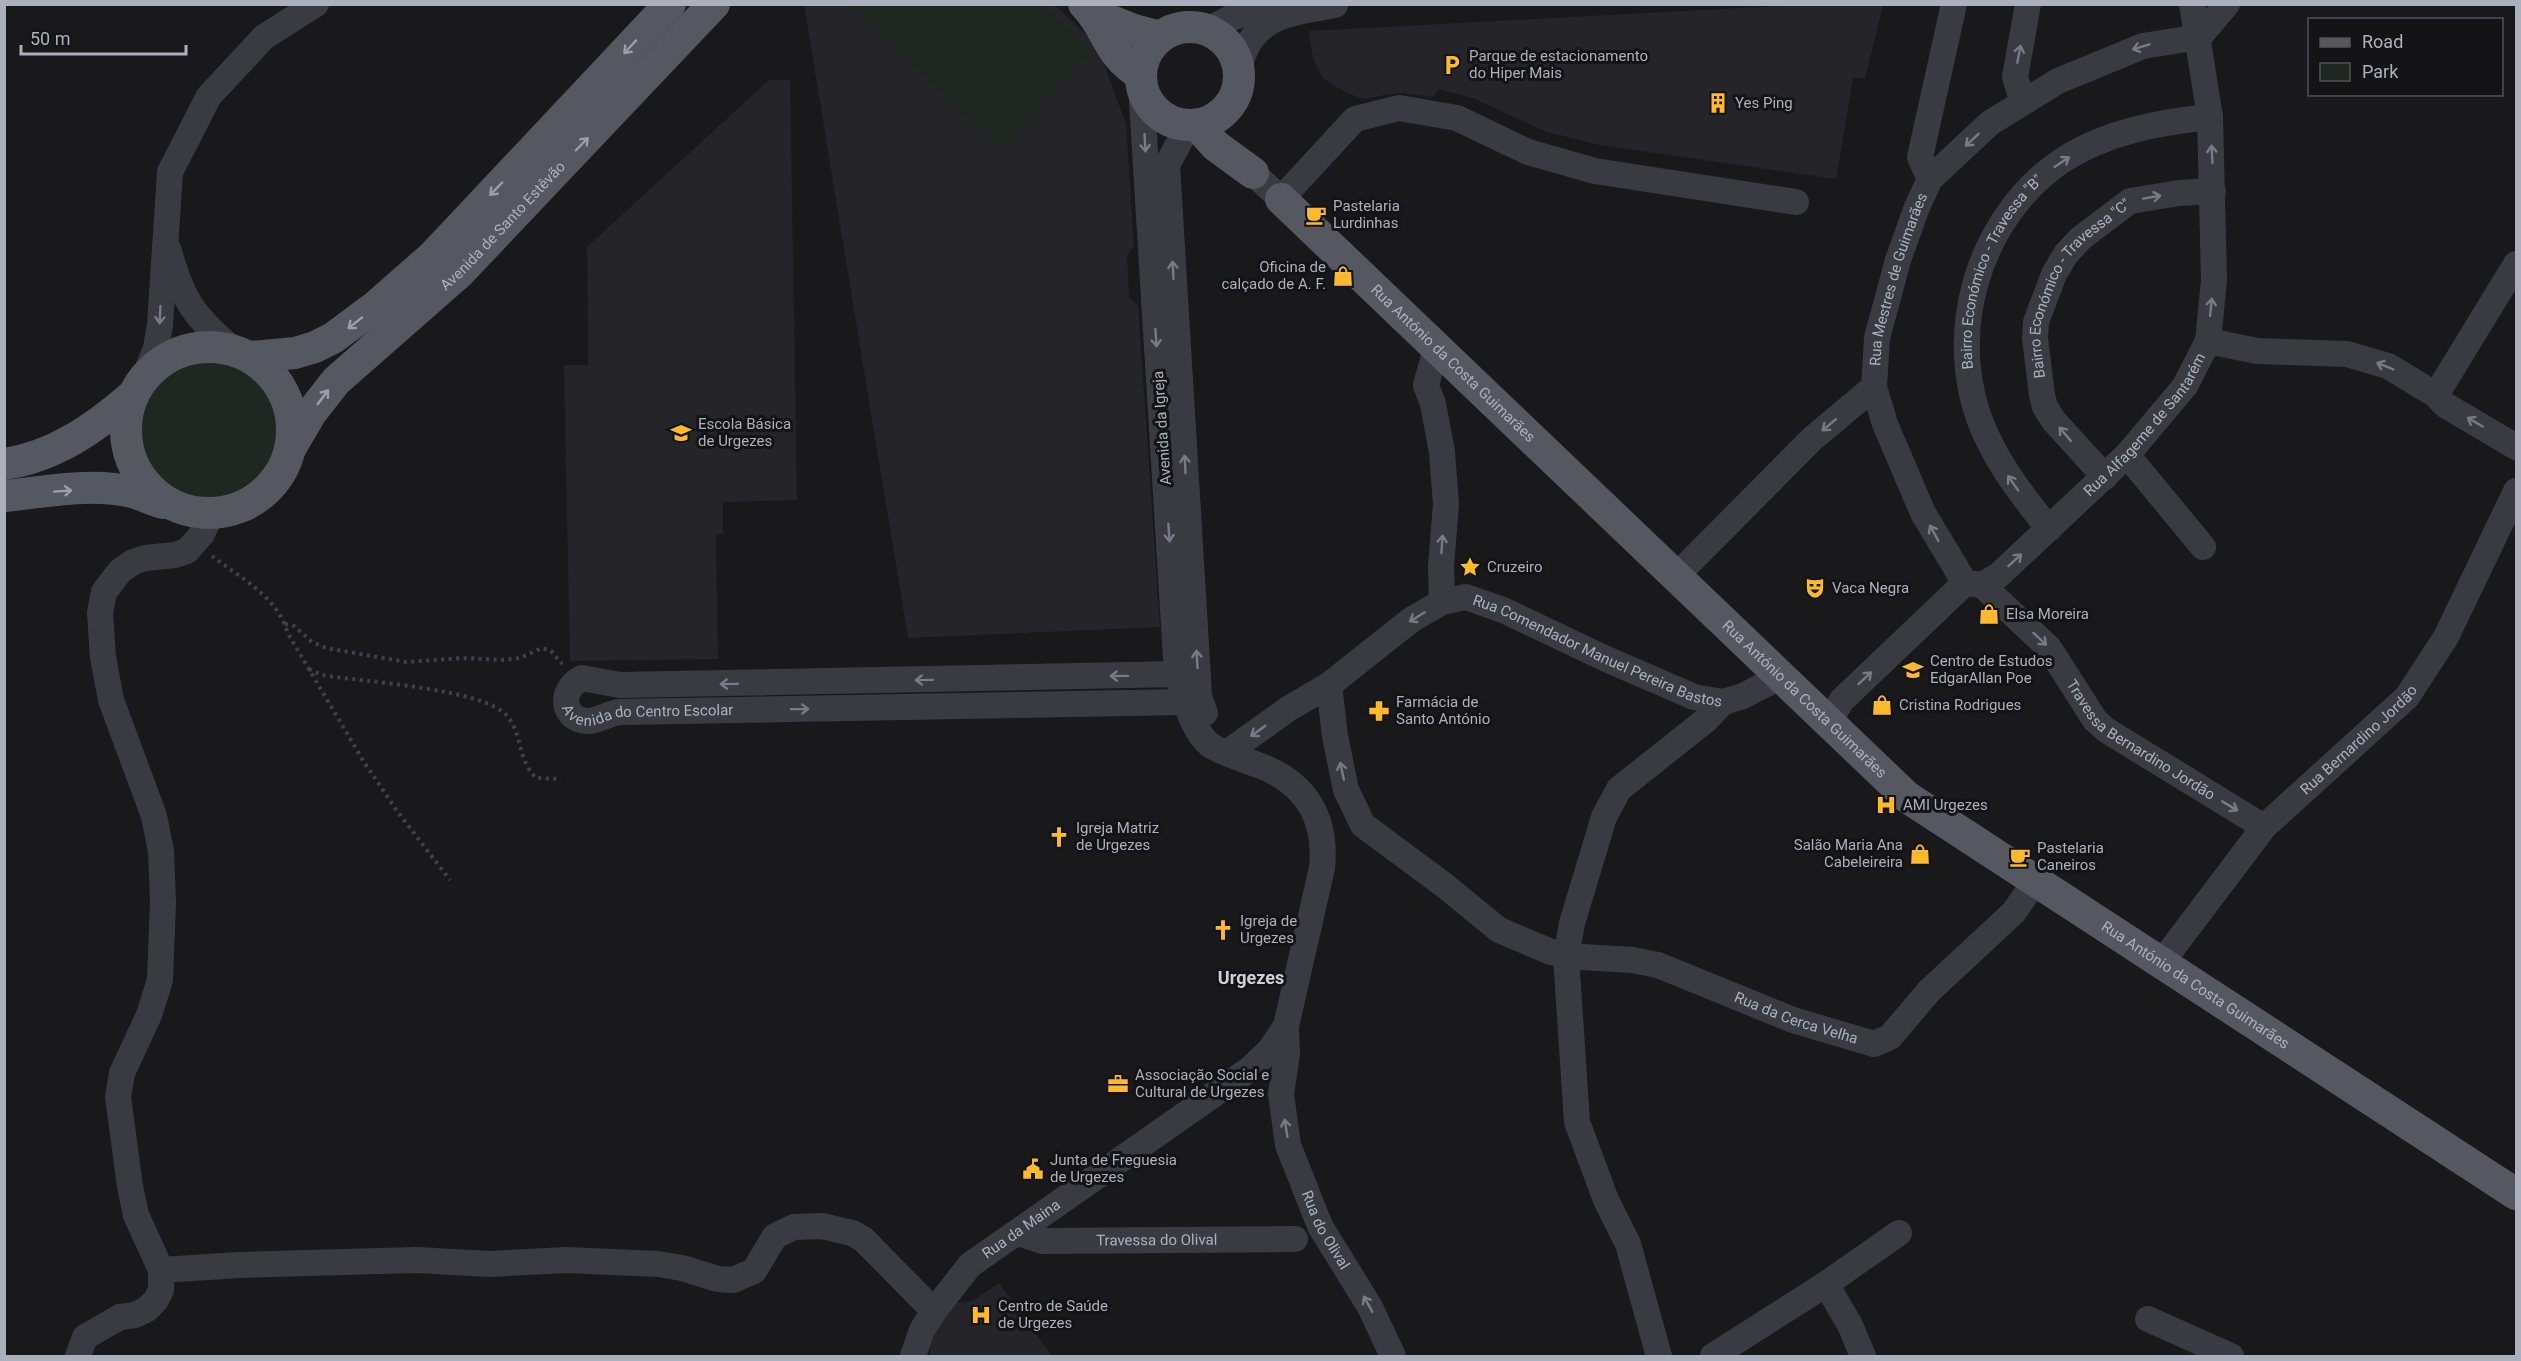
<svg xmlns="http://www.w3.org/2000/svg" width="2521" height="1361" font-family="Roboto,sans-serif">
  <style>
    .built { fill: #252529 }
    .green { fill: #1f2820 }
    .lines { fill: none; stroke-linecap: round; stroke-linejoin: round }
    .path { stroke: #404249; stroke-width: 4; stroke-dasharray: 3 4.5; stroke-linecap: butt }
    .minor { stroke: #3a3b42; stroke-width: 26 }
    .major { stroke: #565861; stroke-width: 32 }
    .oneway { stroke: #9a9eab }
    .oneway2 { stroke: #787b86 }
    .labels { text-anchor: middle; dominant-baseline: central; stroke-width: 6; stroke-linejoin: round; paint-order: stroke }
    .poi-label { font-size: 15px; fill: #abb0bd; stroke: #141417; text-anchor: start }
    .street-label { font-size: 15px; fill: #abb0bd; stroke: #141417 }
    .quarter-label { font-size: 18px; font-weight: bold; fill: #ccd0d8; stroke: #141417 }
  </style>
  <rect width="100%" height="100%" fill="#19191c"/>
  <g class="built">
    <polygon points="804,5 1055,5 1097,45 1126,124 1134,246 1127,256 1129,297 1138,305 1160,627 908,638"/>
    <polygon points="1798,5 1883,5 1865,79 1853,77 1836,179 1600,145 1546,132 1473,98 1438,89 1434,97 1399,93 1363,99 1343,91 1323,78 1313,59 1309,31"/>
    <polygon points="769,80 790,80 797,500 723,502 723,533 716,534 718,659 570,661 564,365 588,365 587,247"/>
    <polygon points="999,1283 1052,1356 930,1356 931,1325 949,1304 973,1301"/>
  </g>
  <g class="green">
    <polygon points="849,5 1043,5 1092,51 1002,148"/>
    <circle cx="210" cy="430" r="68"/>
  </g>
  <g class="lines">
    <g class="path">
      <path d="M212 556C239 577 278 597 287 632L364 762 397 811 450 880"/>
      <polyline points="285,624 294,626 312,642 326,648 406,662 464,658 504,660 520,658 542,648 551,651 562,664"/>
      <path d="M309 669 322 675C362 682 485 688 508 717 523 736 517 759 536 778L561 779"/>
    </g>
    <g class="minor">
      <polyline points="1207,30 1231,18 1275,4"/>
      <path d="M1238 67C1243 57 1246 45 1253 37 1272 12 1306 11 1335 5"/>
      <polyline points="2023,102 2015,77 2028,4"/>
      <polyline points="1188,126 1167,165 1198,678 1199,696 1205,713"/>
      <polyline points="1253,173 1281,199 1355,119 1399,108 1457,118 1528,152 1595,171 1796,202"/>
      <polyline points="1930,179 1920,157 1954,4"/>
      <path d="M169 251C182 300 195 318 234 350"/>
      <polyline points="2208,341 2257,351 2347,354 2388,366 2436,395 2445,405 2516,447"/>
      <polyline points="1437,346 1426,385 1433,404 1442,452 1446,504 1441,566 1442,602"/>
      <polyline points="144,379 156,348 160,325 170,172 209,96 264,37 316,4"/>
      <polyline points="2436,395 2516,264"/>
      <polyline points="2127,455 2203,547"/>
      <path id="s1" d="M2105 477 2054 421 2045 407 2042 395 2035 338 2036 322 2054 274 2066 254 2081 238 2130 201 2179 193 2213 191"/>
      <path id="s2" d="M2049 529C2025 499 2002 470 1986 435 1942 340 1976 218 2063 160 2106 132 2160 122 2210 117"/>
      <polyline points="1676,576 1812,439 1874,387"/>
      <path id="s3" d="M1965 583 1923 513 1885 424 1874 387 1877 338 1898 260 1917 207 1930 179 1990 123 2058 81 2143 46 2199 37 2227 4"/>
      <path id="s4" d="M1982 585 2049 648 2095 720 2106 730 2264 827"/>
      <path id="s5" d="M1177 674 620 685 582 678C559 689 561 720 588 721 598 721 609 713 620 712L1185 702"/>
      <path id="s6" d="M1329 685 1335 736 1346 790 1363 825 1444 885 1499 930 1551 952 1566 956 1632 960 1658 965 1793 1020 1874 1044 1890 1037 1929 991 2014 912 2035 881"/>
      <path id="s7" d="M1828 723 1842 700 1965 583 1982 585 1999 575 2127 455 2185 386 2208 341 2214 280 2210 117 2192 4"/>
      <path id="s8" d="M1228 752 1288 709 1329 685 1411 620 1442 602 1466 597 1503 610 1604 658 1694 697 1723 702 1743 696 1780 677"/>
      <path id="s9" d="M2162 962 2264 827 2407 697 2446 637 2516 491"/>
      <path id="s10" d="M1286 1026 1287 1054 1281 1094 1288 1145 1320 1226 1370 1307 1393 1356"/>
      <path id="s11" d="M1018 1233 1043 1241 1295 1239"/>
      <polyline points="161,1270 239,1265 417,1260 489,1264 567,1260 658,1264 682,1268 718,1279 733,1280 754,1271 775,1236 794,1227 822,1226 852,1233 863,1239 934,1311"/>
      <polyline points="1826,1284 1899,1233"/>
      <polyline points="2148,1319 2231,1356"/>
      <polyline points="78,1356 85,1337 120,1317 135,1315 147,1309 156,1300 161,1290 161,1270 136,1215 130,1186 118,1097 122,1073 149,1015 160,980 163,902 161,851 154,816 111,700 103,657 100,613 104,592 120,571 133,562 145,558 175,555 187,551 202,534 211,514"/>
      <path id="s12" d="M913 1356 922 1330 934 1311 970 1265 1250 1069 1270 1050 1286 1026 1322 868C1327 819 1307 784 1261 766 1248 761 1219 752 1210 745 1192 731 1183 694 1177 674L1141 85"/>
      <polyline points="1659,1356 1628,1244 1606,1200 1577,1122 1566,956 1572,923 1604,817 1619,789 1706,720 1723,702"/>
      <polyline points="1713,1356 1826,1284 1850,1325 1863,1356"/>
    </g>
    <g class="major">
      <path d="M1084 4C1108 28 1107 55 1140 74"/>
      <polyline points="1094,14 1134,30 1160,37"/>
      <circle cx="1190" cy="76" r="49"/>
      <polyline points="1197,125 1216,146 1253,173"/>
      <path id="s13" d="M1281 199 1907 797 2516 1194"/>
      <circle cx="209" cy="430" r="83"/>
      <polyline points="251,357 295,353 315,347 333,338 376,306 433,256 670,4"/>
      <path id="s14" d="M291 447 311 413 336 381 459 273 714 4"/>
      <path d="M4 464C54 457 95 428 132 396"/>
      <path d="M4 496C45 492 92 482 132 492 142 495 153 500 163 503"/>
    </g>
  </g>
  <defs><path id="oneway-shaft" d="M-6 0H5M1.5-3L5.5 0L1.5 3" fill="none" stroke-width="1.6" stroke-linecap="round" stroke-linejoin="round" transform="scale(1.5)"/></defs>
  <g class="oneway">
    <use href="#oneway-shaft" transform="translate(630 47) rotate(133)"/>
    <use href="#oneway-shaft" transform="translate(582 144) rotate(-46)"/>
    <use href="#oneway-shaft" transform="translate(496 189) rotate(134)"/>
    <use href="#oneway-shaft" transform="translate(355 323) rotate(142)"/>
    <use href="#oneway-shaft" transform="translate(323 397) rotate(-53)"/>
    <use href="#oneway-shaft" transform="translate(63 491) rotate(-4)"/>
  </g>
  <g class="oneway2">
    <use href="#oneway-shaft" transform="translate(2141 47) rotate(163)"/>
    <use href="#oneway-shaft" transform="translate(2019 54) rotate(-79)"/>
    <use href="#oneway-shaft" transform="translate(1972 140) rotate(137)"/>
    <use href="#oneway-shaft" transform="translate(1145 143) rotate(87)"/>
    <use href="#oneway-shaft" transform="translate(2212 154) rotate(-93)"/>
    <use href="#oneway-shaft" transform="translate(2062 162) rotate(-34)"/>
    <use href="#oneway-shaft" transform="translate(2152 197) rotate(-10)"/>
    <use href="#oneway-shaft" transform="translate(1173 270) rotate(-93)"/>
    <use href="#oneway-shaft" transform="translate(2211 307) rotate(-84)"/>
    <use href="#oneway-shaft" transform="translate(160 315) rotate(93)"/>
    <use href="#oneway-shaft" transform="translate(1156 338) rotate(86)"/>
    <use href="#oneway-shaft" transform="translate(2385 366) rotate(-158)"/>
    <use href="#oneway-shaft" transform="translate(2475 422) rotate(-150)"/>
    <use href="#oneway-shaft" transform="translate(1829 425) rotate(140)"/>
    <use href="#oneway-shaft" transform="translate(2065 434) rotate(-130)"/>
    <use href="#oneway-shaft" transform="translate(1185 464) rotate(-93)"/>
    <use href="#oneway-shaft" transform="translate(2013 483) rotate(-125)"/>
    <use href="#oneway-shaft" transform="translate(1169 533) rotate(86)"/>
    <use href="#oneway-shaft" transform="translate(1934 533) rotate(-119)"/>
    <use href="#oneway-shaft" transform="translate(1442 544) rotate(-86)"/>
    <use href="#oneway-shaft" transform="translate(2015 560) rotate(-43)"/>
    <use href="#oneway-shaft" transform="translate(1417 617) rotate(148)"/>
    <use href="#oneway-shaft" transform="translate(2040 639) rotate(43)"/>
    <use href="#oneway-shaft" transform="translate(1197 659) rotate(-93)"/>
    <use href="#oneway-shaft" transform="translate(1119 676) rotate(179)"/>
    <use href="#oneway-shaft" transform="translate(1865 678) rotate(-43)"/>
    <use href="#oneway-shaft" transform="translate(924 680) rotate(179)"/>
    <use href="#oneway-shaft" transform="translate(729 684) rotate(179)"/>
    <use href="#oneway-shaft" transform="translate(800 709) rotate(-1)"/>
    <use href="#oneway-shaft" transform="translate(1258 731) rotate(144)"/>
    <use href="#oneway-shaft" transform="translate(1342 771) rotate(-102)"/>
    <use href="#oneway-shaft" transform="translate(2230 806) rotate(31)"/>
    <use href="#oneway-shaft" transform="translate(1286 1128) rotate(-99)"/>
    <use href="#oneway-shaft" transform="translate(1368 1304) rotate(-119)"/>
  </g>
  <defs>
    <g id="parking-bare" transform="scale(1.62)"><path d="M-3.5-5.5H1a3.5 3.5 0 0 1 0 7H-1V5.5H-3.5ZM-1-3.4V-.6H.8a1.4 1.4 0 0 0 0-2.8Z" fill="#ffb92f" stroke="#141417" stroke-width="2.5" paint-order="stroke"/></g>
    <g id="building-bare" transform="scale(1.62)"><path d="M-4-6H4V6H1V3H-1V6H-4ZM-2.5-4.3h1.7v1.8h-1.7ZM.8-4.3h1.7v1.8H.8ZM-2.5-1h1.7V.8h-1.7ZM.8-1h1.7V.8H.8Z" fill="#ffb92f" stroke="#141417" stroke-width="2.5" paint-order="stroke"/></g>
    <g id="cafe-bare" transform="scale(1.62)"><path d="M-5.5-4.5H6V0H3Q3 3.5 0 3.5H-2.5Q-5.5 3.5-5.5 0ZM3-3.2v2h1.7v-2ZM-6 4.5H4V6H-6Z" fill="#ffb92f" stroke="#141417" stroke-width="2.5" paint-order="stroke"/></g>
    <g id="shop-bare" transform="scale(1.62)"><path d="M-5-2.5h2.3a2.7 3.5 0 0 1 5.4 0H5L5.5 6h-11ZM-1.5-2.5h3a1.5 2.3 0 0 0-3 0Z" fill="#ffb92f" stroke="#141417" stroke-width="2.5" paint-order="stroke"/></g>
    <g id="school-bare" transform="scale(1.62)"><path d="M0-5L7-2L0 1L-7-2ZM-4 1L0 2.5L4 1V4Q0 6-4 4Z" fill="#ffb92f" stroke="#141417" stroke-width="2.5" paint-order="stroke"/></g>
    <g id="sight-bare" transform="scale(1.62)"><path d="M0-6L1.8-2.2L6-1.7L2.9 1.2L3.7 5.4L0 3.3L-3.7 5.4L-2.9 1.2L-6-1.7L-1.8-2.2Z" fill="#ffb92f" stroke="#141417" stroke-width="2.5" paint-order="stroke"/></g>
    <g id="theatre-bare" transform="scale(1.62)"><path d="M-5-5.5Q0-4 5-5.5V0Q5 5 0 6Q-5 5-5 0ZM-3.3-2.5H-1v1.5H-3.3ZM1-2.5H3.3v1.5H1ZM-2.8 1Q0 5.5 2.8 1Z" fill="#ffb92f" stroke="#141417" stroke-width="2.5" paint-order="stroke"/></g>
    <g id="pharmacy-bare" transform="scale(1.62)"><path d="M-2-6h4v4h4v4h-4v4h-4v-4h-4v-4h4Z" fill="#ffb92f" stroke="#141417" stroke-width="2.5" paint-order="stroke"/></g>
    <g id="hospital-bare" transform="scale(1.62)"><path d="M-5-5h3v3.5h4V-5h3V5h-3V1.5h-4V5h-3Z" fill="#ffb92f" stroke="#141417" stroke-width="2.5" paint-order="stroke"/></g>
    <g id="church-bare" transform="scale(1.62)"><path d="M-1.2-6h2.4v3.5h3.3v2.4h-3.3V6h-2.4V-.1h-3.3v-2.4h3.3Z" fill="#ffb92f" stroke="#141417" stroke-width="2.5" paint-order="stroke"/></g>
    <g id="office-bare" transform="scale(1.62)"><path d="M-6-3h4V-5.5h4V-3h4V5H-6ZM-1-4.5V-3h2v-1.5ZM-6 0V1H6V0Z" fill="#ffb92f" stroke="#141417" stroke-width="2.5" paint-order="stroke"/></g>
    <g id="civic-bare" transform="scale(1.62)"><path d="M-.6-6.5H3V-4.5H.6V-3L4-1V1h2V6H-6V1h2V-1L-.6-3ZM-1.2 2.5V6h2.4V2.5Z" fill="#ffb92f" stroke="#141417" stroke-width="2.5" paint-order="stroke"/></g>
  </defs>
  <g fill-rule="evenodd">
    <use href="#parking-bare" x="1452" y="65"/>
    <use href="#building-bare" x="1718" y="103"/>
    <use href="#cafe-bare" x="1316" y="215"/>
    <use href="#shop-bare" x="1343" y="276"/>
    <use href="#school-bare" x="681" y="433"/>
    <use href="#sight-bare" x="1470" y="567"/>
    <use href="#theatre-bare" x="1815" y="588"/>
    <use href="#shop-bare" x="1989" y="614"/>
    <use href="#school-bare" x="1913" y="670"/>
    <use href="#shop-bare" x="1882" y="705"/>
    <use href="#pharmacy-bare" x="1379" y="711"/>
    <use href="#hospital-bare" x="1886" y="805"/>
    <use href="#church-bare" x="1059" y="837"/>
    <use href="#shop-bare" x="1920" y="854"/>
    <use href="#cafe-bare" x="2020" y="857"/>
    <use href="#church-bare" x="1223" y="930"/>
    <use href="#office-bare" x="1118" y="1084"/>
    <use href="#civic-bare" x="1033" y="1169"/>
    <use href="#hospital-bare" x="981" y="1315"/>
  </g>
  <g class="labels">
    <g class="poi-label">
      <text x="1469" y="56">Parque de estacionamento<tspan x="1469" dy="17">do Hiper Mais</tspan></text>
      <text x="1735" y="103">Yes Ping</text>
      <text x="1333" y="206">Pastelaria<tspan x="1333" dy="17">Lurdinhas</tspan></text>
      <text x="1326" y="267" text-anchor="end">Oficina de<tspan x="1326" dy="17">calçado de A. F.</tspan></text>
      <text x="698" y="424">Escola Básica<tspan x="698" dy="17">de Urgezes</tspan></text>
      <text x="1487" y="567">Cruzeiro</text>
      <text x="1832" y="588">Vaca Negra</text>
      <text x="2006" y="614">Elsa Moreira</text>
      <text x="1930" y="661">Centro de Estudos<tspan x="1930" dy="17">EdgarAllan Poe</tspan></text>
      <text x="1396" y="702">Farmácia de<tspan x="1396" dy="17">Santo António</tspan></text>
      <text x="1899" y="705">Cristina Rodrigues</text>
      <text x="1903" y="805">AMI Urgezes</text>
      <text x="1076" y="828">Igreja Matriz<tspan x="1076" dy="17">de Urgezes</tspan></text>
      <text x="1903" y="845" text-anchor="end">Salão Maria Ana<tspan x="1903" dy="17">Cabeleireira</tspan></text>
      <text x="2037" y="848">Pastelaria<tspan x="2037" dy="17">Caneiros</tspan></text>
      <text x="1240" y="921">Igreja de<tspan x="1240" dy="17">Urgezes</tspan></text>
      <text x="1135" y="1075">Associação Social e<tspan x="1135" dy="17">Cultural de Urgezes</tspan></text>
      <text x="1050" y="1160">Junta de Freguesia<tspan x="1050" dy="17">de Urgezes</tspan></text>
      <text x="998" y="1306">Centro de Saúde<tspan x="998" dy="17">de Urgezes</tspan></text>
    </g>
    <g class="street-label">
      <text stroke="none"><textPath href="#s14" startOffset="308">Avenida de Santo Estêvão</textPath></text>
      <text stroke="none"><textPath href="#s2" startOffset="288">Bairro Económico - Travessa "B"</textPath></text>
      <text stroke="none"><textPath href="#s3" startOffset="328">Rua Mestres de Guimarães</textPath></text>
      <text stroke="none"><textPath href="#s1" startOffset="228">Bairro Económico - Travessa "C"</textPath></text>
      <text stroke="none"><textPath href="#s13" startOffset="238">Rua António da Costa Guimarães</textPath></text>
      <text stroke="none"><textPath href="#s7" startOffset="444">Rua Alfageme de Santarém</textPath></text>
      <text transform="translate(1162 428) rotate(-94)">Avenida da Igreja</text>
      <text stroke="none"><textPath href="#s8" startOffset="429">Rua Comendador Manuel Pereira Bastos</textPath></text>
      <text stroke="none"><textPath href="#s13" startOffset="724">Rua António da Costa Guimarães</textPath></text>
      <text stroke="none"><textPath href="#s5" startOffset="717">Avenida do Centro Escolar</textPath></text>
      <text stroke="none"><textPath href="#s4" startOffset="225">Travessa Bernardino Jordão</textPath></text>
      <text stroke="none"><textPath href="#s9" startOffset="298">Rua Bernardino Jordão</textPath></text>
      <text stroke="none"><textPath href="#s13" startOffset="1210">Rua António da Costa Guimarães</textPath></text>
      <text stroke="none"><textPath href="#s6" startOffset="630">Rua da Cerca Velha</textPath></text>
      <text stroke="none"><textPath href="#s12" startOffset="171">Rua da Maina</textPath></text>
      <text stroke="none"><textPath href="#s10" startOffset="213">Rua do Olival</textPath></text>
      <text stroke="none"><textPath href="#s11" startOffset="140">Travessa do Olival</textPath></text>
    </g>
    <g class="quarter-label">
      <text x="1251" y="977">Urgezes</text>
    </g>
  </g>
  <rect width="2521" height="1361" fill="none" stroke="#abb0bd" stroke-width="12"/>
  <rect x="2308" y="18" width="195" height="78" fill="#141417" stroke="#505259" stroke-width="1.5"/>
  <rect x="2320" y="38" width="30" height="9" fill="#565861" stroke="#505259" stroke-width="1.5"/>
  <text x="2362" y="48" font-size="18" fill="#abb0bd">Road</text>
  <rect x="2320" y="63" width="30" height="18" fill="#1f2820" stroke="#505259" stroke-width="1.5"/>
  <text x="2362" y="78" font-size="18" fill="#abb0bd">Park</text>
  <path d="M21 45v9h165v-9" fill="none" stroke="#abb0bd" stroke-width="3"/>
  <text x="30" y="45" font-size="18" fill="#abb0bd" stroke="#141417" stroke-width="4.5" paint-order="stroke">50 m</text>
</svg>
